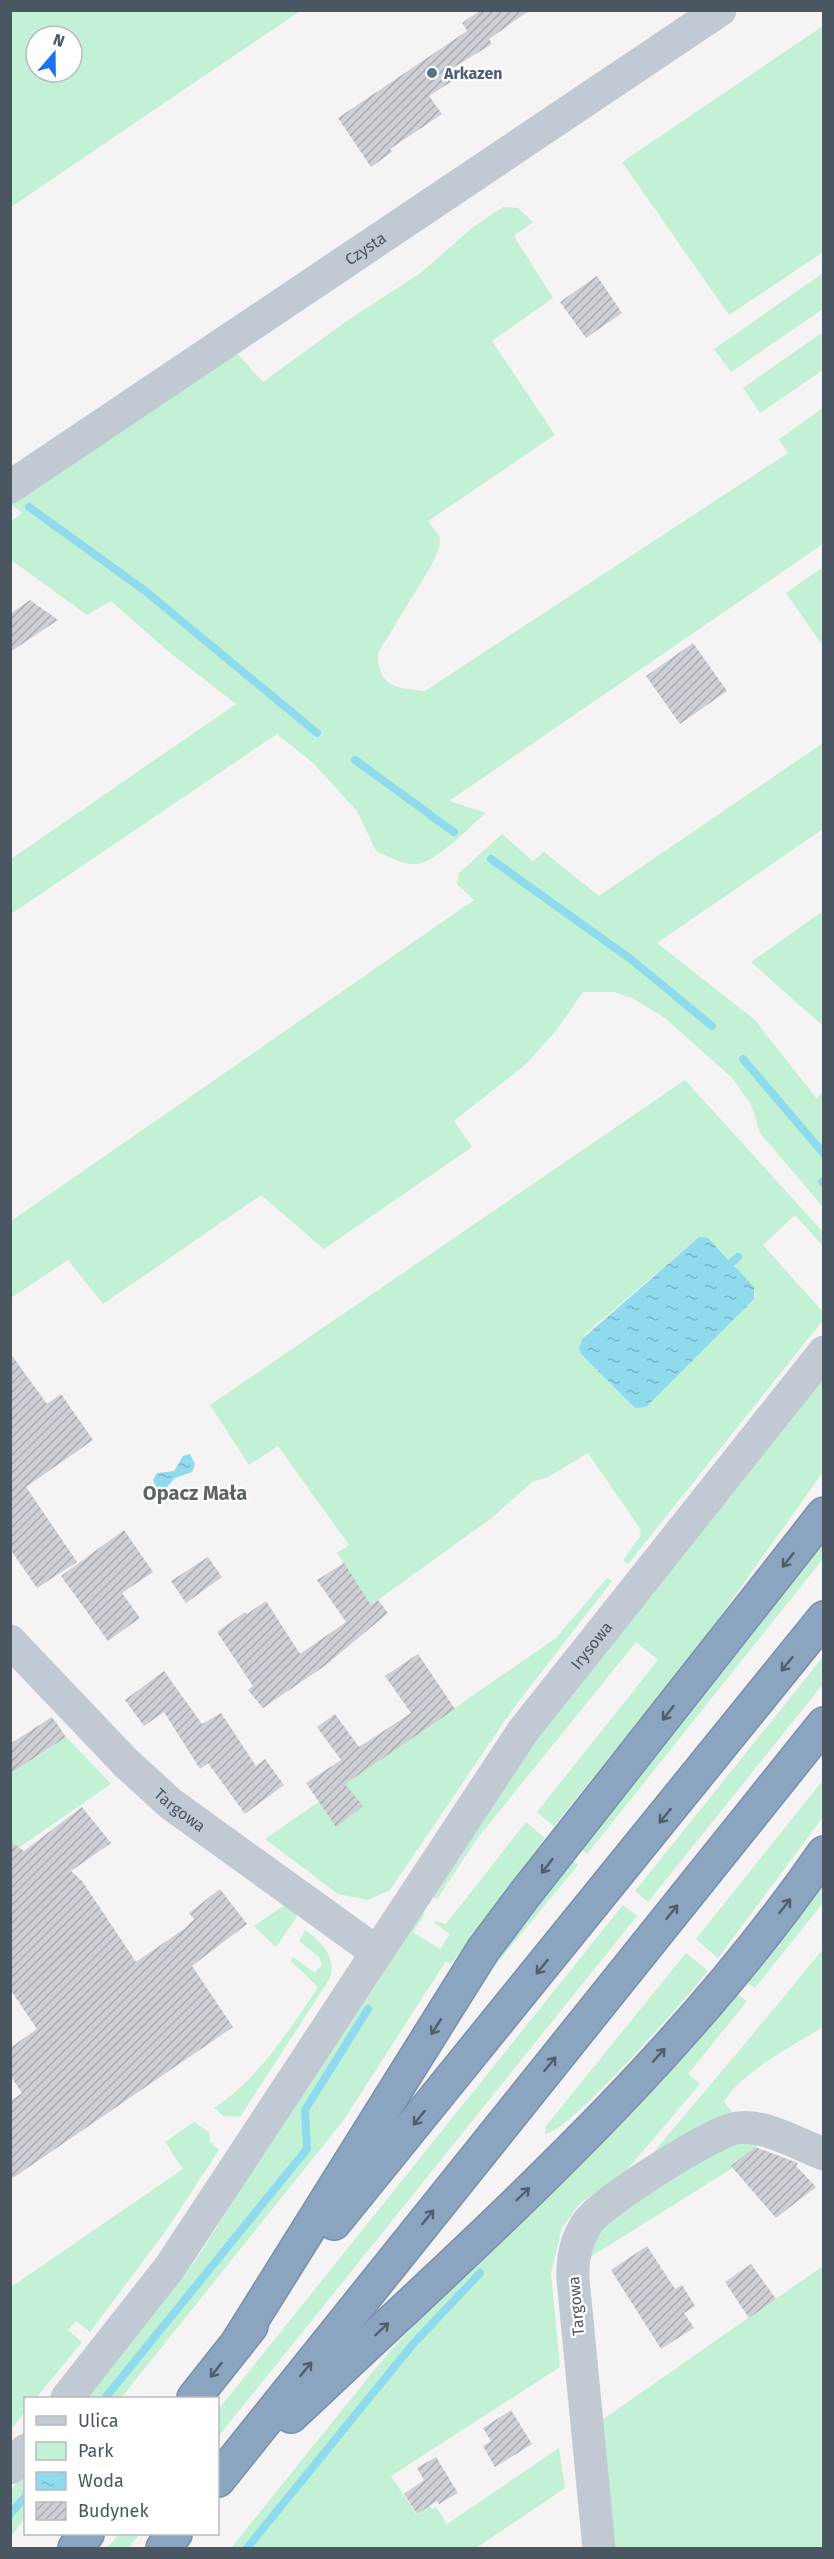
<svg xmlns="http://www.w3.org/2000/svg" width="834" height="2559" font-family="'Fira Sans',sans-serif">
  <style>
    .green { fill: #c3f1d5; fill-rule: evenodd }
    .water { fill: url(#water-ripples) }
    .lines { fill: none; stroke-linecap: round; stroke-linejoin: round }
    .stream { stroke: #90daee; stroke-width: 8 }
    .building { fill: url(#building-hatch) }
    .highway-casing { stroke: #7690ad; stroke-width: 36 }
    .minor { stroke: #c1cad2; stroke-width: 33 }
    .highway { stroke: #8ba5c1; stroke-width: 33 }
    .oneway { stroke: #505e6b }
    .service-dot { fill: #5c6f8a; stroke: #fff; stroke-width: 2 }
    .labels { text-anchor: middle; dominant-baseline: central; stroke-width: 4.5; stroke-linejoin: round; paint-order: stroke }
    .service-label { font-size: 16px; font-weight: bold; fill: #4e5e75; stroke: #fff; text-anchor: start }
    .street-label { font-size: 16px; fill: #4a5661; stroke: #fff }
    .quarter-label { font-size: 20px; font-weight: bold; fill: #5f6368; stroke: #fff }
  </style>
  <defs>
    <pattern id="water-ripples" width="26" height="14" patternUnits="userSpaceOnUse" patternTransform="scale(1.5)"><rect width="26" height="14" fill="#90daee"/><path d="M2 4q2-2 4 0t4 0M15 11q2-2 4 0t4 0" fill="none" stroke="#78b4c4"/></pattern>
    <pattern id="building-hatch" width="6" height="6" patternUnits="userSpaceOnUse" patternTransform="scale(1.5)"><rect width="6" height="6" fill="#cdcfd5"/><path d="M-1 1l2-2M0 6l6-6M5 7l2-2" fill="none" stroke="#a8abb0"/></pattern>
  </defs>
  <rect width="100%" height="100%" fill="#f5f3f3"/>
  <g class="green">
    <path d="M11 10H300V11L11 207ZM36 36H72V72H36Z"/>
    <polygon points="823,26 823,252 729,315 622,162"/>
    <path d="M503 207 518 208 533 222 514 236 553 298 492 341 555 435 428 521 440 537 439 548 431 566 378 653C377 687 397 688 425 691L788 453 779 439 823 408V544L449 801 486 813C470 826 437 862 417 864 404 866 388 856 376 851L357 811 313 763 277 734 11 914V859L236 704 169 652 111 601 87 615 11 560V521L22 513 10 503 236 352 263 382 348 320 422 272 473 227Z"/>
    <polygon points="823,273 823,309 731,372 714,349"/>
    <polygon points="823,332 823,370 760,413 743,388"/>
    <polygon points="823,567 823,646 786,593"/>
    <polygon points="823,743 823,829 657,943 755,1020 817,1099 823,1091 823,1207 760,1133 751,1104 731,1077 665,1018 632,998 614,992 583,992 555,1032 525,1065 454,1121 472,1147 324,1249 261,1195 103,1304 68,1260 11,1298 11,1221 474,900 457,884 459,873 502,834 533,861 544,852 599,896"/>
    <polygon points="823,911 823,1026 751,962"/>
    <path d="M685 1080 823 1232V1246L795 1215 763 1245 823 1312V1320L628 1564 623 1560 641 1535 639 1527 588 1453 548 1477 532 1482 493 1517 371 1605 337 1553 349 1545 278 1446 249 1465 210 1405ZM699 1237C718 1240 743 1278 756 1294L754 1299 635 1408 582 1355 585 1334Z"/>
    <polygon points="823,1377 823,1472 699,1646 554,1826 537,1812 658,1660 636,1642 476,1840 437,1899 429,1896 526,1749"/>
    <polygon points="823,1537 823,1559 587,1854 576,1845"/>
    <polygon points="607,1578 612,1581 512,1710 390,1890 368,1900 338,1894 265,1839 556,1638"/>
    <polygon points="823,1657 823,1684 648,1902 635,1891"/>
    <polygon points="66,1737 111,1784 11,1853 11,1774"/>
    <polygon points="823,1780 823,1817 718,1958 696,1939"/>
    <polygon points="526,1822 545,1838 451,1964 446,1961 343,2121 121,2398 85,2398 196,2260 317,2069 377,1984 419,1911 425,1914 413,1932 440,1949 450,1934 434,1923 436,1921 446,1924"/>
    <polygon points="567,1856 578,1865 493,1968 489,1964"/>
    <polygon points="823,1873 823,1903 755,1988 741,1978"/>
    <polygon points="285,1905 297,1914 296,1918 276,1947 254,1926"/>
    <polygon points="623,1905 637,1916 218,2437 218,2410"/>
    <path d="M305 1930C321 1942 336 1955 330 1978L240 2117 224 2116 214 2108C258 2079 289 2031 318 1987L291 1961 293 1957 315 1973 322 1964 319 1957 299 1941Z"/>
    <path d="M823 1949V2027C795 2044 739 2074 724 2102L732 2112 751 2118 642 2166C703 2093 764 2022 823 1949Z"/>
    <path d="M686 1953 708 1971C686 1998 570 2132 545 2134L546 2126Z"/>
    <polygon points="738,1995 747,2001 688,2074 700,2084 626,2171 580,2203 562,2228 551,2273 560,2367 391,2476 416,2514 429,2506 433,2509 436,2507 447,2524 559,2448 565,2488 476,2548 231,2548 384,2358 417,2322 627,2109 657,2085 690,2050"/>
    <polygon points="194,2122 209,2132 210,2142 219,2150 165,2232 90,2332 76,2321 68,2330 82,2342 36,2398 26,2398 25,2411 11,2430 11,2287 183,2169 165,2142"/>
    <polygon points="763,2140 734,2167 584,2261 595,2229 716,2144"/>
    <polygon points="823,2266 823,2548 613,2548 599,2422"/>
    <polygon points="25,2472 25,2518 11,2537 11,2490"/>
    <polygon points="119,2534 140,2534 128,2548 107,2548"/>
  </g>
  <g class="water">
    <polygon points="699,1237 708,1238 754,1287 754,1299 646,1407 635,1408 582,1355 579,1349 582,1339"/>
    <polygon points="190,1454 195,1464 192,1472 175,1478 164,1490 156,1487 153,1480 157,1473 174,1471 183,1456"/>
  </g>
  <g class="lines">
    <g class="stream">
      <polyline points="29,507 144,590 317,733"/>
      <polyline points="355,760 428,813"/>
      <polyline points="430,815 454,832"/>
      <polyline points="491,859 512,874"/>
      <polyline points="513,875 632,960 712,1026"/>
      <polyline points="743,1059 824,1154"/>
      <polyline points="822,1182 824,1181"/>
      <polyline points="731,1263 738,1257"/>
      <polyline points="105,2398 307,2149 305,2110 368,2009"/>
      <polyline points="10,2514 26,2496"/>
      <polyline points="247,2548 413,2344 480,2273"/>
    </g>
  </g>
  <g class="building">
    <polygon points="481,10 530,10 489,39 492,44 451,69 457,78 429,96 442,114 390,149 392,152 371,167 338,118 467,31 462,23"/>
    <polygon points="597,276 622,313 586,338 560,302"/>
    <polygon points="30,600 58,620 10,652 10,614"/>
    <polygon points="693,643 727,691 680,724 646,676"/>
    <polygon points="10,1353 47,1404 61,1394 93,1440 26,1487 77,1562 37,1588 10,1549"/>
    <polygon points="124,1530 153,1572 122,1593 140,1618 108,1641 61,1576"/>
    <polygon points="208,1557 222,1577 186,1603 171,1581"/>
    <polygon points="344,1563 371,1605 378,1600 388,1613 326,1665 263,1708 248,1690 253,1686 217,1632 245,1612 247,1614 266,1601 300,1654 346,1622 317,1580"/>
    <polygon points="418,1654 455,1709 345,1784 363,1806 336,1827 306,1783 341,1760 317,1727 335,1714 359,1747 411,1713 385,1676"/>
    <polygon points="164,1671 202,1724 221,1713 256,1766 265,1759 284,1785 245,1814 208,1763 200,1769 164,1712 144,1726 125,1700"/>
    <polygon points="52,1717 66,1737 10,1774 10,1744"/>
    <polygon points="82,1807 111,1843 71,1871 82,1881 136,1962 184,1929 194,1919 189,1913 220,1889 247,1924 192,1966 233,2027 10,2180 10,2101 22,2093 10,2075 10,2048 37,2029 10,1989 10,1841 24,1851"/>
    <polygon points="755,2147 798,2163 796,2166 816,2187 776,2218 731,2166"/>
    <polygon points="647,2246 675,2289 682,2285 695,2306 684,2313 694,2328 661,2349 611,2270"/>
    <polygon points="751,2264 776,2299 749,2318 725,2282"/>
    <polygon points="511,2410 532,2444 495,2467 483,2446 491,2441 483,2428"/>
    <polygon points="436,2457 458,2493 439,2504 437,2501 417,2514 404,2494 424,2480 417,2468"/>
  </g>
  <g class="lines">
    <g class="highway-casing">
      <g id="highway">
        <polyline points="334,2223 824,1618"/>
        <polyline points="238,2342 483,1950 525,1894 824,1514"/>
        <polyline points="194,2398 251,2326"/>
        <path d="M291 2416C478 2239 677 2066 824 1853"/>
        <polyline points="218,2480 824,1724"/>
        <polyline points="75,2548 87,2534"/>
        <polyline points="163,2548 175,2534"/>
      </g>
    </g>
    <g class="minor">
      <path id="s1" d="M10 487 720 10"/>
      <path id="s2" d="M10 1641 126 1763 171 1804 375 1951"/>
      <path id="s3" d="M67 2398 170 2267 523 1731 824 1352"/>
      <polyline points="10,2468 26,2450"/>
      <path d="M599 2548 573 2279C572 2259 576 2239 588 2222 602 2202 713 2131 737 2128 766 2124 797 2144 824 2154"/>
    </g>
    <use href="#highway" class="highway"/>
  </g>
  <defs><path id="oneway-shaft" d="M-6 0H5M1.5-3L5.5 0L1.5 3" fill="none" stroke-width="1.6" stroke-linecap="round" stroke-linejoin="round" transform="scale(1.5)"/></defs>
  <g class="oneway">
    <use href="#oneway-shaft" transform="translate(788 1560) rotate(128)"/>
    <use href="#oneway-shaft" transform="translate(787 1664) rotate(129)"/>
    <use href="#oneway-shaft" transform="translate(668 1713) rotate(128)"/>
    <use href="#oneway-shaft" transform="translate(665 1816) rotate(129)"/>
    <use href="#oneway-shaft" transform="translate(547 1866) rotate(128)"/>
    <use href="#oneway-shaft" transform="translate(785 1906) rotate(-52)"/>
    <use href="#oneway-shaft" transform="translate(672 1912) rotate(-51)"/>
    <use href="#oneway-shaft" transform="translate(542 1967) rotate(129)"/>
    <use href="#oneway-shaft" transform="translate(436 2027) rotate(122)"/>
    <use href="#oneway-shaft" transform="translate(659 2055) rotate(-48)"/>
    <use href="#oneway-shaft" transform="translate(550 2064) rotate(-51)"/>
    <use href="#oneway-shaft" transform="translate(419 2118) rotate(129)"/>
    <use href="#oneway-shaft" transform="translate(523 2194) rotate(-44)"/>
    <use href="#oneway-shaft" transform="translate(428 2217) rotate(-51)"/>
    <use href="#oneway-shaft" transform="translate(382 2329) rotate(-43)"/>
    <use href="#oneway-shaft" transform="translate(306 2369) rotate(-51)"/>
    <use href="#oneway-shaft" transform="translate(216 2370) rotate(128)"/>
  </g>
  <circle class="service-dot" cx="432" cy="73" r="6"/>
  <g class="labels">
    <g class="service-label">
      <text x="444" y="73">Arkazen</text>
    </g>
    <g class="street-label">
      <text stroke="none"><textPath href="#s1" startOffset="428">Czysta</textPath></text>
      <text stroke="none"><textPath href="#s3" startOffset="918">Irysowa</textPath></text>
      <text stroke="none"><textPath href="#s2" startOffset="240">Targowa</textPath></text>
      <text transform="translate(576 2306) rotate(-95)">Targowa</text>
    </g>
    <g class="quarter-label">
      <text x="195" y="1493">Opacz Mała</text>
    </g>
  </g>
  <rect width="834" height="2559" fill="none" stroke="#4a5661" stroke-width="24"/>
  <rect x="24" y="2397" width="195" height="138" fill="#ffffff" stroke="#b7bbc0" stroke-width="1.5"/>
  <rect x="36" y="2416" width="30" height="9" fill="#c1cad2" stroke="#b7bbc0" stroke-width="1.5"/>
  <text x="78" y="2427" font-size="18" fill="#4a5661">Ulica</text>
  <rect x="36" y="2442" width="30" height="18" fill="#c3f1d5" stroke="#b7bbc0" stroke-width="1.5"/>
  <text x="78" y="2457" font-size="18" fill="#4a5661">Park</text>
  <rect x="36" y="2472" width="30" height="18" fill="url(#water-ripples)" stroke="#b7bbc0" stroke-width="1.5"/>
  <text x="78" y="2487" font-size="18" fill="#4a5661">Woda</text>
  <rect x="36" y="2502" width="30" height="18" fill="url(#building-hatch)" stroke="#b7bbc0" stroke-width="1.5"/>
  <text x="78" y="2517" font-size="18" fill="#4a5661">Budynek</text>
  <g transform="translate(54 54) rotate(20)"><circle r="28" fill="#ffffff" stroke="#b7bbc0" stroke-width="1.5"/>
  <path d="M0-4.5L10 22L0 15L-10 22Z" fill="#1a73e8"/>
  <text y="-9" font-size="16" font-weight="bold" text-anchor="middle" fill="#4a5661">N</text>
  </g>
</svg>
